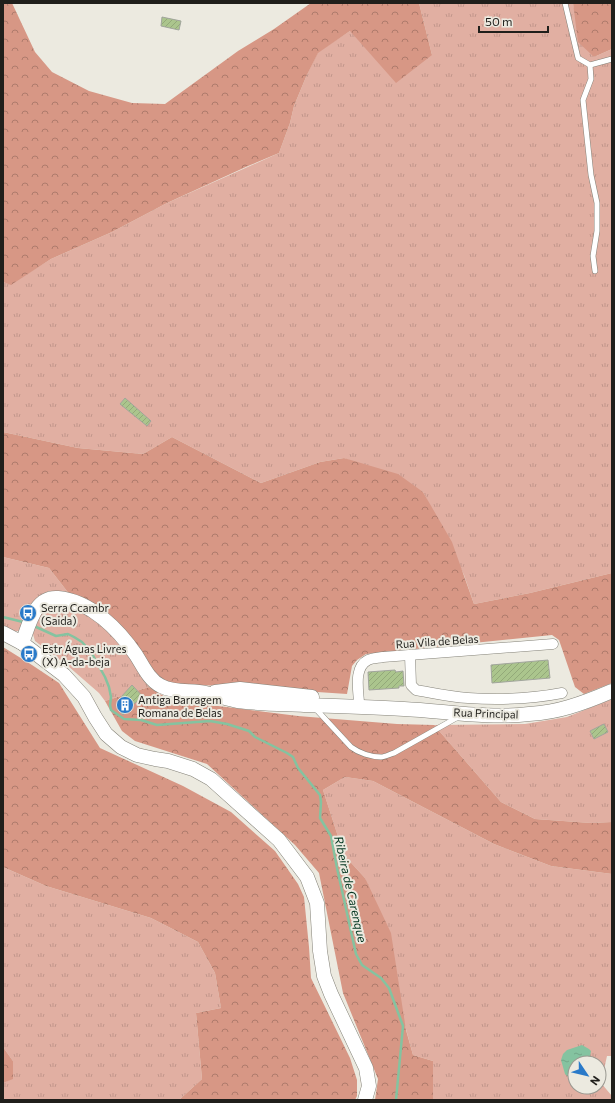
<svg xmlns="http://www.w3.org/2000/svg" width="615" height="1103" font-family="Commissioner,sans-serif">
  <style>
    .grass { fill: url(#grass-tufts); fill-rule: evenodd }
    .forest { fill: url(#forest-crowns) }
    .water { fill: url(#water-ripples) }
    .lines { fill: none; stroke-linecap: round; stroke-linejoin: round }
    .stream { stroke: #84c3a0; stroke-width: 2.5 }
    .building { fill: url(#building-hatch); stroke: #a1a59c }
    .lane-casing { stroke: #848278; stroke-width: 6 }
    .street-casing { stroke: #848278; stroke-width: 11 }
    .secondary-casing { stroke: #848278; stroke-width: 15 }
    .lane { stroke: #fff; stroke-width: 5 }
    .street { stroke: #fff; stroke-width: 10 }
    .secondary { stroke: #fff; stroke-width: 14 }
    .labels { text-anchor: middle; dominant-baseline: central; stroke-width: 4; stroke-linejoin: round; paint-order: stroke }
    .poi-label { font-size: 11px; fill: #201f1b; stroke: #eceae0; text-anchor: start }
    .street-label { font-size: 11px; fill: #201f1b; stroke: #eceae0 }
    .water-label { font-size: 12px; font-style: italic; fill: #00341e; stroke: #eceae0 }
  </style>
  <defs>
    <pattern id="grass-tufts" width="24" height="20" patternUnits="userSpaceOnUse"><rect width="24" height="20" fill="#e1afa2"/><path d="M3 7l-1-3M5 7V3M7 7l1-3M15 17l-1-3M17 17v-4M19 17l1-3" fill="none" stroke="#c1968b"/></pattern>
    <pattern id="forest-crowns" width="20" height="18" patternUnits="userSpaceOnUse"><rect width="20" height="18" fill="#d79785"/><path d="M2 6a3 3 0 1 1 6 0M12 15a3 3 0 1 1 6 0" fill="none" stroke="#ae7b6c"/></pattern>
    <pattern id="water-ripples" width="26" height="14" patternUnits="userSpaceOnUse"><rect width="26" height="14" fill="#84c3a0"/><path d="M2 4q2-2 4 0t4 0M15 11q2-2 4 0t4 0" fill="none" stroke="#72a789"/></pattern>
    <pattern id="building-hatch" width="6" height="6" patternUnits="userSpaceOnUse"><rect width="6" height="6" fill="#abc58d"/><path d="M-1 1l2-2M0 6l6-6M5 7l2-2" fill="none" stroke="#93a979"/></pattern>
  </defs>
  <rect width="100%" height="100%" fill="#eceae0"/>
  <g class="grass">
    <polygon points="419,3 573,3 575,14 594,57 612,49 612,573 530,593 474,604 464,575 436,517 423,492 344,458 320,462 261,483 172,437 143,454 78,448 3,432 3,282 11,284 51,259 112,232 167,203 279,153 290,123 294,106 306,77 318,52 350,31 432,55"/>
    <path d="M3 557 49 568 70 595C64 594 57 591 51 591 35 593 30 616 24 629 15 633 12 631 3 628Z"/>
    <polygon points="58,605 63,605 84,613 95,619 118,638 149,687 105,701 99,693 68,666 35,641 33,634 38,618 42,612 53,607"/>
    <polygon points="612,699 612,822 591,823 535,819 501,802 434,725 525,724 567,717"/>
    <path d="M345 777 373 781 494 844 551 866 612 874V1056H607L601 1083 612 1096V1100H433V1061L413 1055 365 878 344 855 323 790ZM575 1063H599V1087H575Z"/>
    <polygon points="3,867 46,886 151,918 198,942 215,973 221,1008 196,1013 202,1079 179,1100 3,1100 3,1083 13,1078 13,1061 3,1047"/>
  </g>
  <g class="forest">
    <polygon points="3,3 12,3 35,52 52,72 89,91 132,103 165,104 238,51 274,29 311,3 419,3 432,55 396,83 350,31 318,53 306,77 294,106 290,123 279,153 248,166 167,203 112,232 51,259 11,285 3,282"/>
    <polygon points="573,3 612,3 612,49 594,57 578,42"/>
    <polygon points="3,432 78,448 143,454 172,437 261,483 320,462 344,458 398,474 423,492 452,542 474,604 530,593 612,573 612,683 584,694 575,687 559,640 552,635 366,654 357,660 352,666 347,694 227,686 166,684 70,595 49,568 3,557"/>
    <polygon points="3,647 32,665 59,683 100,748 183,786 231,812 275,851 298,884 304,897 309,947 311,978 350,1058 357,1080 357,1096 355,1100 179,1100 202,1079 196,1013 221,1008 215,973 198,942 151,918 46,886 3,867"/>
    <polygon points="149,687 170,700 298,716 397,724 434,725 501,802 535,819 591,823 612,822 612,874 551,866 494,844 373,781 345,777 323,790 344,855 365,878 391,933 406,1030 413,1055 433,1061 433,1100 375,1100 378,1079 343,993 319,873 295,845 207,764 135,741 122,731 105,701"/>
    <polygon points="3,1047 13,1061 13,1079 3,1083"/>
  </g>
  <polygon class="water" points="582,1045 589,1049 591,1051 589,1062 588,1063 575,1063 575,1078 571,1079 565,1074 561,1060 563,1054 567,1050"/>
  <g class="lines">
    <g class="stream">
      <polyline points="3,617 23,622"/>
      <polyline points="34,626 56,636 68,634 74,637 82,642 91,652 105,677 109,687 111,697 110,705 111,710 124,719 141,720 157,725 210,721 227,724 249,731 255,737 287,753 293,757 298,768 320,795 321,802 320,818 331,836 337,868 356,954 362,965 381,978 389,988 403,1026 396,1100"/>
    </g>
  </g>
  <g class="building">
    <polygon points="162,17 181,21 179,30 161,26"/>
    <polygon points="125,398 151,421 147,426 120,404"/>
    <polygon points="548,660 550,678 492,683 491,665"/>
    <polygon points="395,670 396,672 403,671 404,686 399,686 399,688 369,690 368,672"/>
    <polygon points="132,685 147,701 136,702 123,715 117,708 119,706 118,705 123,700 121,697"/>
    <polygon points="604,724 608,732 594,739 590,731"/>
  </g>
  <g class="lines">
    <g class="lane-casing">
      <g id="lane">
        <polyline points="565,3 578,58 590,65 612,59"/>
        <polyline points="590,65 591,79 583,100 591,175 597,203 597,231 593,256 595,271"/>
        <path d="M314 707 351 747C359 753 371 757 381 757 385 757 390 754 394 753L458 717"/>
      </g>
    </g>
    <g class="street-casing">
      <g id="street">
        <path d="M410 655 411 685 416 690C433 693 450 697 468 698 499 700 531 699 562 693"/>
        <path d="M359 702C358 688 354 667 368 660 372 658 378 658 383 657L553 644"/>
      </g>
    </g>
    <g class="secondary-casing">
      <g id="secondary">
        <polyline points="3,633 22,643 64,675 84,697 95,717 106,734 121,747 137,755 155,759 168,761 193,769 211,779 279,840 307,877 317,903 320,951 324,976 331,994 366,1068 369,1086 365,1100"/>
        <path d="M22 643C29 626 34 596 58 598 91 601 119 630 136 655 143 666 149 680 161 686 174 693 191 690 206 693 217 695 227 699 238 701 260 704 283 704 304 705 338 706 371 707 404 709 445 711 488 719 529 714 542 713 556 711 569 707 583 703 598 697 612 691"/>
        <polyline points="215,692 240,689 312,697"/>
      </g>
    </g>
    <use href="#lane" class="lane"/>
    <use href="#street" class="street"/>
    <use href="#secondary" class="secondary"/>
  </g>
  <defs>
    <g id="bus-disc" transform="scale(0.9)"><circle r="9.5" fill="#2a7ac9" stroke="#eceae0"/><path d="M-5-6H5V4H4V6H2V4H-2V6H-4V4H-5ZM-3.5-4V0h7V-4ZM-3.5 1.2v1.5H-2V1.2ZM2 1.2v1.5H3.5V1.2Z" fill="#fff"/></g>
    <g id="building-disc" transform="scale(0.9)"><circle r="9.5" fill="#2a7ac9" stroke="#eceae0"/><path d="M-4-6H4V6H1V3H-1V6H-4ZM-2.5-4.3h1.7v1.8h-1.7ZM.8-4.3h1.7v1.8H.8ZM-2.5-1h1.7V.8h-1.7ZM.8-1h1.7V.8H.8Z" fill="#fff"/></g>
  </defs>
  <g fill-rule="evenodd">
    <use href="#bus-disc" x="28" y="613"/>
    <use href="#bus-disc" x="29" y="654"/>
    <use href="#building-disc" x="125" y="705"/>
  </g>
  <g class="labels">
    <g class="poi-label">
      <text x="41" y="607">Serra Ccambr<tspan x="41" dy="13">(Saida)</tspan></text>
      <text x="42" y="648">Estr Águas Livres<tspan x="42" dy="13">(X) A-da-beja</tspan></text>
      <text x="138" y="699">Antiga Barragem<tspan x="138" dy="13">Romana de Belas</tspan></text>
    </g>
    <g class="street-label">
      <text transform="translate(437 641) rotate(-4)">Rua Vila de Belas</text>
      <text transform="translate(486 713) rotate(2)">Rua Principal</text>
    </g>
    <g class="water-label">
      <text transform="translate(351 889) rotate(77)">Ribeira de Carenque</text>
    </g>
  </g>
  <rect width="615" height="1103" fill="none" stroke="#201f1b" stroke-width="8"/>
  <g transform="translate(587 1075) rotate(125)"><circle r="19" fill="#eceae0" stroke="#9a9991"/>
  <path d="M0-3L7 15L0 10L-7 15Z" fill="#2a7ac9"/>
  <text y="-6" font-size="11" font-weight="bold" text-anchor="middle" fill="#201f1b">N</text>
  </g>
  <path d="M479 26v6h69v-6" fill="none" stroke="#201f1b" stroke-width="2"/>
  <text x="485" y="26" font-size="12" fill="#201f1b" stroke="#eceae0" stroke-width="3" paint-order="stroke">50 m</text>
</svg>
